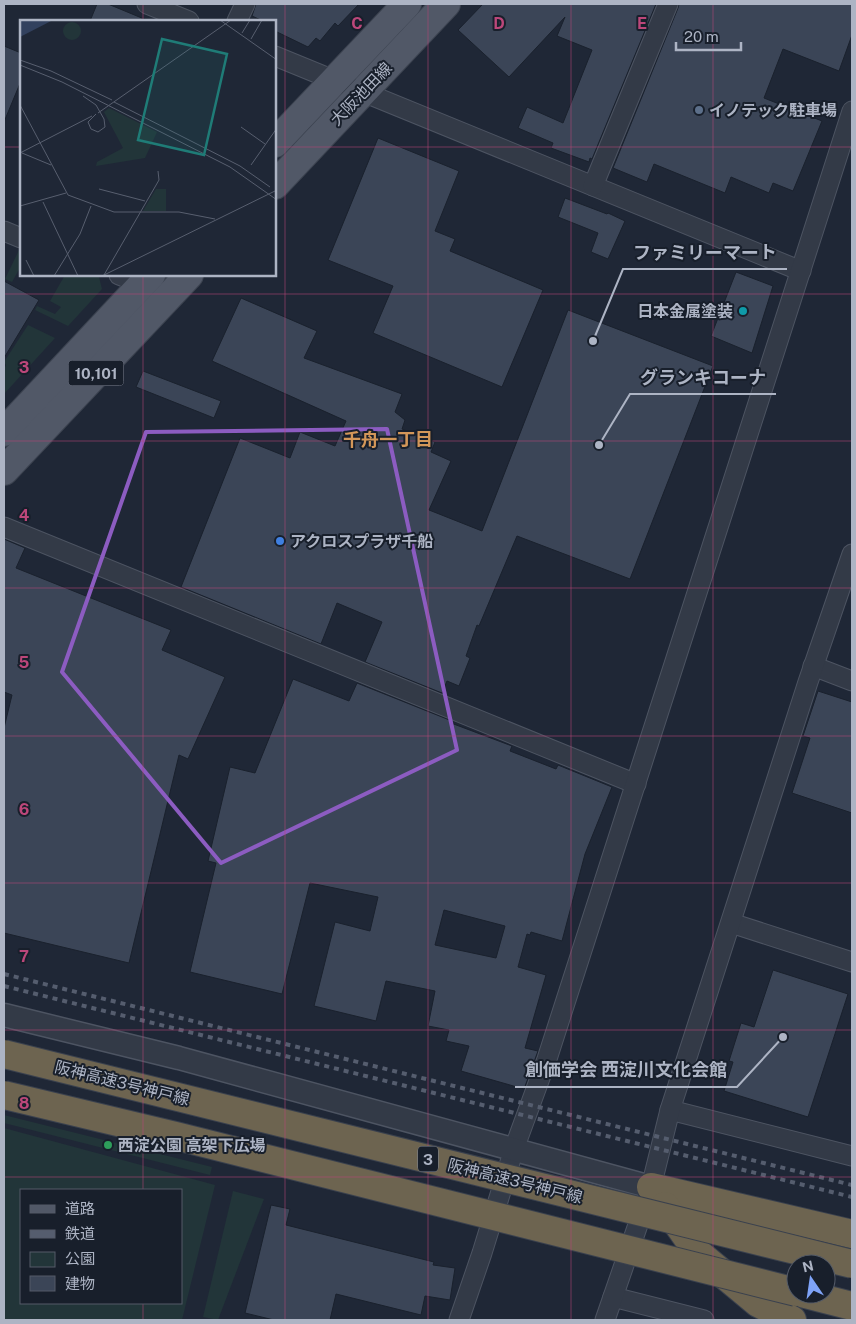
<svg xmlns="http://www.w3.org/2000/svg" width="856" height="1324" font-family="'Public Sans','Noto Sans JP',sans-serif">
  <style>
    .green { fill: #223539; fill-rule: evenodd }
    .building { fill: #3b4557; stroke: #1a212d; fill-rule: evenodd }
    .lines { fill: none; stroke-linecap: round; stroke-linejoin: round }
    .minor-casing { stroke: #4d5462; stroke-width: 21 }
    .tertiary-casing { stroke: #4d5462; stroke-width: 25 }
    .primary-casing { stroke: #3c4350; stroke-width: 30 }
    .motorway-casing { stroke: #3a414e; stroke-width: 30 }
    .minor { stroke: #333a47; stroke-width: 19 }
    .tertiary { stroke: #333a47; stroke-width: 22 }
    .primary { stroke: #515867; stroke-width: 28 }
    .motorway { stroke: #6d6450; stroke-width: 28 }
    .rail { stroke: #555d6e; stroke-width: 4; stroke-dasharray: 5 5; stroke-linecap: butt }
    .motorway-bridge-casing { stroke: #3a414e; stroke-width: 30; stroke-linecap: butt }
    .motorway-bridge { stroke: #6d6450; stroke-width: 28 }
    .marked { fill: none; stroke: #8c5cc1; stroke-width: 4; stroke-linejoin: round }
    .grid { fill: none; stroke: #bc477a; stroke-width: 1; stroke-opacity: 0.55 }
    .service-dot { fill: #5c6f8a; stroke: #181f2b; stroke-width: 2 }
    .culture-dot { fill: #0f9aa8; stroke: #181f2b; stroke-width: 2 }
    .shop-dot { fill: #3f7fe0; stroke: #181f2b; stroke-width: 2 }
    .leisure-dot { fill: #2e9e5b; stroke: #181f2b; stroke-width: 2 }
    .labels { text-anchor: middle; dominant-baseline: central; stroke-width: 4; stroke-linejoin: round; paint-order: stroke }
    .shield { fill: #181f2b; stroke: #808796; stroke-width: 1 }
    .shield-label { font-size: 15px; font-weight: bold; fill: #adb4c4 }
    .street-label { font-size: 16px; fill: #adb4c4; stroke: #181f2b }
    .poi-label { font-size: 16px; font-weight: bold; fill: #adb4c4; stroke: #181f2b; text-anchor: start }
    .neighbourhood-label { font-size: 18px; font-weight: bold; fill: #d39759; stroke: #181f2b }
    .inset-road { fill: none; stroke: #585f6f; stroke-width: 1 }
    .view { fill: #1f7c77; fill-opacity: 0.15; stroke: #1f7c77; stroke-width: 2.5 }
    .inset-edge { fill: none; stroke: #adb4c4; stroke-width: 2.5 }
    .grid-label { font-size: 16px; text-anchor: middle; font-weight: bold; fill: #bc477a; stroke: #181f2b; stroke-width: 4; stroke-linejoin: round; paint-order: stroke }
    .leader { fill: none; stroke: #adb4c4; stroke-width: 2 }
    .callout-dot { fill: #adb4c4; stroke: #181f2b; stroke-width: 2 }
    .callout-label { font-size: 18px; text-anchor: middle; font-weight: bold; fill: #adb4c4; stroke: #181f2b; stroke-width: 4; stroke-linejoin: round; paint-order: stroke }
  </style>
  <rect width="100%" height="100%" fill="#1f2736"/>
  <g class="green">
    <polygon points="20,248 21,266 12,282 5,279"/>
    <polygon points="65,275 93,275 99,277 102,289 68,326 35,310 37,306 55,314 61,307 50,301"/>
    <polygon points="28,325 55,338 4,394 4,369 6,365 4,362"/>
    <polygon points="4,1115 212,1167 210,1175 4,1123"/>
    <path d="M4 1128 215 1185 182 1320H4ZM21 1190H181V1303H21Z"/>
    <polygon points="233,1191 264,1199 218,1320 203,1317"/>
  </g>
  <g class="building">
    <polygon points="97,4 108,4 149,21 90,21"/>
    <polygon points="256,4 359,4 338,26 335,23 320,41 316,38 308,47 275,31 275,21 263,21 252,16"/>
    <polygon points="483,4 656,4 592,159 590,158 589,162 551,148 553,143 518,128 527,107 563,123 592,50 557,36 565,17 509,77 458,30"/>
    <polygon points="679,4 852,4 852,35 839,71 783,49 764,98 822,121 793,191 773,183 769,193 731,177 725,193 654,164 647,182 613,168 678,8"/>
    <polygon points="4,46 21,53 21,81 4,122"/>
    <polygon points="378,138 459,171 435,231 455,239 450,251 543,290 502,387 373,333 393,286 328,260"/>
    <polygon points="565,198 607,214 608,213 625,221 608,259 591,252 598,233 558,217"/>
    <polygon points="736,272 773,286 752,353 711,336"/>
    <polygon points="4,281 39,300 4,358"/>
    <polygon points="241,298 317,331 304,358 402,394 395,412 405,420 402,429 435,442 431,452 451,461 429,510 482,531 568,310 713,366 630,579 517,536 479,626 477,625 466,656 470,658 459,686 447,681 442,693 365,662 382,622 337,603 321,644 181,587 240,438 290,458 300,432 335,446 346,421 212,361"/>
    <polygon points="143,371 221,401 214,418 136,387"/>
    <polygon points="4,539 25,548 16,568 171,630 162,650 225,677 188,759 179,755 129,963 4,933 4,728 12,695 4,692"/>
    <path d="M293 679 349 701 357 683 452 721 451 723 512 746 510 751 556 769 558 765 612 787 585 854 562 941 531 932 530 935 527 934 518 967 546 975 525 1048 538 1051 524 1089 461 1071 469 1046 446 1041 449 1030 428 1026 435 991 386 981 376 1021 314 1006 335 922 370 931 378 897 310 883 282 994 190 972 216 863 208 861 230 767 255 773ZM444 910 505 926 496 958 435 945Z"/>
    <polygon points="818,691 852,702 852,813 792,793 810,738 803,736"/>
    <polygon points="773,970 848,994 808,1117 724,1091 733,1062 729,1061 741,1023 754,1027"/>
    <polygon points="271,1205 290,1209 286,1225 434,1262 433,1265 455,1268 450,1300 425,1296 421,1315 336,1294 330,1320 274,1320 245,1313"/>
  </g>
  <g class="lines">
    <g class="minor-casing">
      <g id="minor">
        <polyline points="147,4 189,21"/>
        <polyline points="237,21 245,4"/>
        <polyline points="275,56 801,271"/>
        <polyline points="593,186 668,4"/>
        <polyline points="4,231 21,238"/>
        <polyline points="119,275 142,284"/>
        <polyline points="4,527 636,784"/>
        <polyline points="813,666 852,681"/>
        <polyline points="731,923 852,962"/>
        <polyline points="670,1110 852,1156"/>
        <polyline points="613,1297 704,1320"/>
        <polyline points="459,1320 482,1253 514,1149 547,1059 852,111"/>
        <polyline points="605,1320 651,1187 670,1110 808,682 852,554"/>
      </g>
    </g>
    <g class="tertiary-casing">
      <polyline id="tertiary" points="4,1015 179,1058 651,1187"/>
    </g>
    <g class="primary-casing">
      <g id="primary">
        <polyline points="275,143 407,4"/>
        <polyline points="275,185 446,4"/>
        <polyline points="4,432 151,275"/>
        <polyline points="4,471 189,275"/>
      </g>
    </g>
    <g class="motorway-casing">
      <g id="motorway">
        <polyline points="651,1187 852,1234"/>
        <polyline points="665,1206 698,1253 758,1303 792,1320"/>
        <polyline points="805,1294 852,1306"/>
      </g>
    </g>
    <use href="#minor" class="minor"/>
    <use href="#tertiary" class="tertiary"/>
    <use href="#primary" class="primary"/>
    <use href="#motorway" class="motorway"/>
    <g class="rail">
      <polyline points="4,974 852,1185"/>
      <polyline points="4,986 852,1197"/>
    </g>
    <g class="motorway-bridge-casing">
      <g id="motorway-bridge">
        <polyline points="4,1054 852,1264"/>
        <polyline points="4,1095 176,1136 796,1292"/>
      </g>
    </g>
    <use href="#motorway-bridge" class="motorway-bridge"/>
  </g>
  <path class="marked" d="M387 429 457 750 221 863 62 672 146 432Z"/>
  <path class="grid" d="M143 4V21M285 4V1320M428 4V1320M571 4V1320M713 4V1320M4 147H21M275 147H852M143 275V1190M4 294H852M4 441H852M4 588H852M4 736H852M4 883H852M4 1030H852M4 1177H852M143 1303V1320"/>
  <circle class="service-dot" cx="699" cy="110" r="5"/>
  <circle class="culture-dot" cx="743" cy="311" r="5"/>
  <circle class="shop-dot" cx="280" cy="541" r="5"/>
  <circle class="leisure-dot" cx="108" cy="1145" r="5"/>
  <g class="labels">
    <g class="shield">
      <rect x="68.5" y="360.5" width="55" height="25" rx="4"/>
      <rect x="418" y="1146.5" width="20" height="25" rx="4"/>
    </g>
    <g class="shield-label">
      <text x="96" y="373">10,101</text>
      <text x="428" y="1159">3</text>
    </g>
    <g class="street-label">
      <text transform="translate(361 94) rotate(-46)">大阪池田線</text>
      <text transform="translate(122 1083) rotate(14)">阪神高速3号神戸線</text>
      <text transform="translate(515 1181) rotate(14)">阪神高速3号神戸線</text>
    </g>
    <g class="poi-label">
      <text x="709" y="110">イノテック駐車場</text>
      <text x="733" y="311" text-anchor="end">日本金属塗装</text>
      <text x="290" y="541">アクロスプラザ千船</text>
      <text x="118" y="1145">西淀公園 高架下広場</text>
    </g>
    <g class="neighbourhood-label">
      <text x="388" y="439">千舟一丁目</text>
    </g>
  </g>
  <g transform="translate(20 20)">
    <rect width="256" height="256" fill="#1f2736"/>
    <path d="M43 11a9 9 0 1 1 18 0a9 9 0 1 1-18 0ZM89 88 137 112 125 138 76 146 77 142 103 128 84 92ZM136 169H146V191H123Z" fill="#223539"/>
    <path d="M0 0H33L0 17Z" fill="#32415e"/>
    <path class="inset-road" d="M200 0 257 40M222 13 230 0M231 19 242 0M0 40 31 51 92 80M0 45 42 62 210 147 257 180M63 76 76 85 84 99 85 107 78 112 71 109 68 102 76 94M94 82 171 121M0 85 48 175 94 192H159L195 199M78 93 211 0M221 107 245 124M171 121 220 146 250 167M0 133 72 96M2 133 31 145M231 145 257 108M79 169 125 181M23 182 58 256M0 186 46 173M6 240 14 256M84 255 139 160 138 151M34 256 60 214 71 186M82 256 257 170"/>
    <path class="view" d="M142 19 207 34 184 135 118 120Z"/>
    <rect width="256" height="256" class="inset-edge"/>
  </g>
  <g class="grid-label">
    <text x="357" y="29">C</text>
    <text x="499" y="29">D</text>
    <text x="642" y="29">E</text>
    <text x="24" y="373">3</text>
    <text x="24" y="521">4</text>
    <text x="24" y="668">5</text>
    <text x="24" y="815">6</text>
    <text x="24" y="962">7</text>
    <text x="24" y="1109">8</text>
  </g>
  <path class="leader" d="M593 341L623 269H787M599 445L630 394H776M783 1037L737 1087H515"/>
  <g class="callout-dot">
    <circle cx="593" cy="341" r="5"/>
    <circle cx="599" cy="445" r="5"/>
    <circle cx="783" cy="1037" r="5"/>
  </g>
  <g class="callout-label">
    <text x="705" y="259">ファミリーマート</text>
    <text x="703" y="384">グランキコーナ</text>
    <text x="626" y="1076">創価学会 西淀川文化会館</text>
  </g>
  <rect width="856" height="1324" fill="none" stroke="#adb4c4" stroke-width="10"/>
  <rect x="20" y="1189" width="162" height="115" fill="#181f2b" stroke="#545b68"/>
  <rect x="30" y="1205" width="25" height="8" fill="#515867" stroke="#545b68"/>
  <text x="65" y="1214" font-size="15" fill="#adb4c4">道路</text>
  <rect x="30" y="1230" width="25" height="8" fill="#555d6e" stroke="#545b68"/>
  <text x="65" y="1239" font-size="15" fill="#adb4c4">鉄道</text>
  <rect x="30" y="1252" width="25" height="15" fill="#223539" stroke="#545b68"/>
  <text x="65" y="1264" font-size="15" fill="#adb4c4">公園</text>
  <rect x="30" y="1276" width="25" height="15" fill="#3b4557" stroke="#545b68"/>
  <text x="65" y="1289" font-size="15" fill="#adb4c4">建物</text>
  <g transform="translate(811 1279) rotate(347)"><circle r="24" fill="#181f2b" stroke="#545b68"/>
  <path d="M0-4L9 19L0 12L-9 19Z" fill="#7ea3f8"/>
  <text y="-8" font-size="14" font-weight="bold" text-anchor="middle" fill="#adb4c4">N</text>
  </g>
  <path d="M676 42v8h65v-8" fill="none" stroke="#adb4c4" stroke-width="2.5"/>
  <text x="684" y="42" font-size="15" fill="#adb4c4" stroke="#181f2b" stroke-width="4" paint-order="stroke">20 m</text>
</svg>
